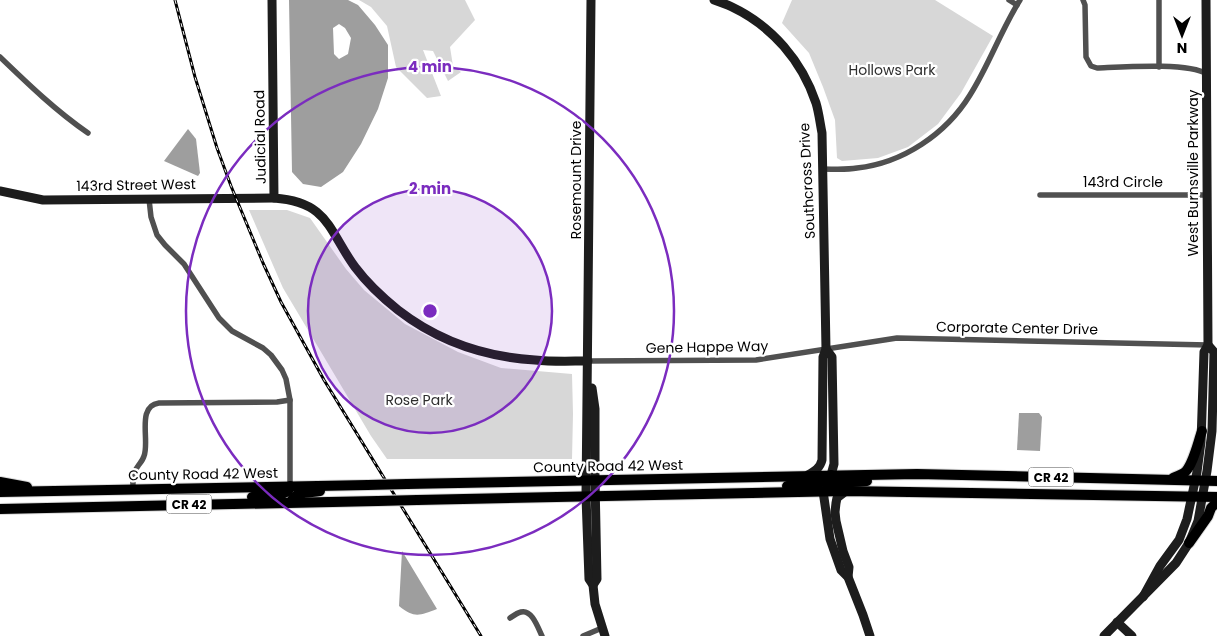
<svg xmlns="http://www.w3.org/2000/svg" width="1217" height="636" font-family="Poppins,sans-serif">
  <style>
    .green { fill: #d7d7d7 }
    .water { fill: #9e9e9e; fill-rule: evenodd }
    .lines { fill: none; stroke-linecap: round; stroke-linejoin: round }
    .highway-casing { stroke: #dbdbdb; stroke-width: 12 }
    .street { stroke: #505050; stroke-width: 5.5 }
    .secondary { stroke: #1d1d1d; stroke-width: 9 }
    .highway { stroke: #000; stroke-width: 10 }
    .rail-casing { stroke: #000; stroke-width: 3 }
    .rail { stroke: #fff; stroke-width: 1; stroke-dasharray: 4; stroke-linecap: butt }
    .highway-bridge-casing { stroke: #dbdbdb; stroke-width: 12; stroke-linecap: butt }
    .highway-bridge { stroke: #000; stroke-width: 10 }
    .ring { fill: none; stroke: #7b2cbf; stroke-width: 2.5 }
    .labels { text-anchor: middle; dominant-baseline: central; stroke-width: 4.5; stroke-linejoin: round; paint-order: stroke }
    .shield { fill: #fff; stroke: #4c4c4c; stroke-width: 1 }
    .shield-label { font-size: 12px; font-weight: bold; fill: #000 }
    .park-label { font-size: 14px; fill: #2e2e2e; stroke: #fff }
    .street-label { font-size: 14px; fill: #000; stroke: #fff }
    .centre { fill: #7b2cbf; stroke: #fff; stroke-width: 2.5 }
    .ring-label { font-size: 15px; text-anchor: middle; font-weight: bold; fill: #7b2cbf; stroke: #fff; stroke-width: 4.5; stroke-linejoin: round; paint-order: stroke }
  </style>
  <rect width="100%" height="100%" fill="#fff"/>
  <g class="green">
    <polygon points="359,0 465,0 475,20 450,47 453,66 461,72 448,81 433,51 423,50 441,96 427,98 396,67 387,26 371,7"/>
    <polygon points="792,0 935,0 993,36 961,93 938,124 908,147 878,158 842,161 837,158 835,120 823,87 809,53 782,23"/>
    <polygon points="249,210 287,210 310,218 346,269 364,290 405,324 458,352 501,368 572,374 573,414 572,459 387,459 371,436 283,288"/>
  </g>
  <g class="water">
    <path d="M289 0H348L358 5 375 25 388 45V78L378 109 361 144 343 172 321 187 303 184 292 172ZM339 24 345 28 351 38 348 54 339 59 334 54 333 28Z"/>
    <polygon points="188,129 196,139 200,173 198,176 164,161"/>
    <polygon points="1019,413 1039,413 1042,417 1040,451 1017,450"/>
    <path d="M402 551 437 609C420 615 415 619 399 606Z"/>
  </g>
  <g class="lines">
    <g class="highway-casing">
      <g id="highway">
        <path d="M1173 478C1177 476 1181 475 1184 473 1193 466 1198 442 1202 431"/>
        <polyline points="0,482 27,487"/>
        <polyline points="407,484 917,474 1217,481"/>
        <path d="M787 486C803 485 820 487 831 475"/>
        <polyline points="824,491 837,483 867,481"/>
        <polyline points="0,492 368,485"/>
        <polyline points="252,497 280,495 288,491 290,486"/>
        <polyline points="417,500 846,491 1217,497"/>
        <path d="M291 502C295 491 310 493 320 491"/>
        <polyline points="0,509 378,501"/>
        <polyline points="1189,543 1208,516 1211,508 1214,505 1217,504"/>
      </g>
    </g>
    <g class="street">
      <polyline points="1009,0 1017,5"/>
      <path d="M1083 0 1085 5 1086 57 1091 66 1097 68C1122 67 1188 62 1207 74"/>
      <polyline points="1159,0 1159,67"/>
      <path d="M0 57C28 84 56 111 88 133"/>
      <path d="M822 169C834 169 846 170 857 168 903 163 946 134 970 95 989 65 1001 30 1020 0"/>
      <polyline points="1040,195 1207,195"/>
      <polyline points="149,199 151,217 157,235 165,245 184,264 219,318 232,331 263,348 271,355 282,370 286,379 290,400 290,486"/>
      <polyline points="588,361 756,360 897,338 1208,345"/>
      <path d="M133 489C133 481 132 473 138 466 140 463 143 460 144 456 150 441 136 406 159 403L277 402 290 400"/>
      <path d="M510 618C513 616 517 613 521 612 532 609 538 628 542 636"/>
      <polyline points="583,636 602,628"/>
    </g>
    <g class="secondary">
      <path d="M272 0 274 198C329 202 328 230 355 267 367 283 383 298 398 310 438 341 485 357 535 360 553 362 571 361 588 361"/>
      <polyline points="591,0 586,497 589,579 593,585 595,604 605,636"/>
      <path d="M714 0C720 2 726 4 732 7 772 26 802 61 816 103 819 113 820 123 822 133L826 349 823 357 822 460C820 468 815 471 808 475"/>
      <polyline points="0,191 43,200 274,198"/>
      <polyline points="826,349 832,357 834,464 831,475"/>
      <polyline points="592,388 595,409 595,480 597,579 593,585"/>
      <polyline points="823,491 830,539 841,570 848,577 863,615 870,636"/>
      <polyline points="846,491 837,498 836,503 835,512 836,521 843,551 849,567 848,577"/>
      <polyline points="1143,597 1160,566 1168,555 1179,540 1187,519 1197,472 1201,442 1204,352 1208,345 1206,0"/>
      <polyline points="1117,622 1132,636"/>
      <polyline points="1104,636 1176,563 1189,543 1198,521 1207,471 1212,431 1214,352 1208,345"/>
    </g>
    <use href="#highway" class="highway"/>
    <g class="rail-casing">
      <polyline id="rail" points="175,0 195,77 217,148 231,186 263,263 281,302 324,380 481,636"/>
    </g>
    <use href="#rail" class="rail"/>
    <g class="highway-bridge-casing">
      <g id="highway-bridge">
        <polyline points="368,485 407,484"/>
        <polyline points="378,501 417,500"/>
      </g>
    </g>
    <use href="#highway-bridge" class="highway-bridge"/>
  </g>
  <circle cx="430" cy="311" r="122" fill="#7b2cbf" fill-opacity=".12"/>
  <g class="ring">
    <circle cx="430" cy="311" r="122"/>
    <circle cx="430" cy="311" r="244"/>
  </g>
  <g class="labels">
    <g class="shield">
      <rect x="1028.5" y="467.5" width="45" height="19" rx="4"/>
      <rect x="166.5" y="494.5" width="45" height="19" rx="4"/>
    </g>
    <g class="shield-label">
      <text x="1051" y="477">CR 42</text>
      <text x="189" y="504">CR 42</text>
    </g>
    <g class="park-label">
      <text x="892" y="70">Hollows Park</text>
      <text x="419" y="400">Rose Park</text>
    </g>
    <g class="street-label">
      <text transform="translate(260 137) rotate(-91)">Judicial Road</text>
      <text transform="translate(1193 173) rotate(-90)">West Burnsville Parkway</text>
      <text transform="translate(576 180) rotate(-90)">Rosemount Drive</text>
      <text transform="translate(807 181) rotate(-93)">Southcross Drive</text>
      <text x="1123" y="182">143rd Circle</text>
      <text transform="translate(136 185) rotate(-1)">143rd Street West</text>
      <text transform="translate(1017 328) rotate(1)">Corporate Center Drive</text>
      <text transform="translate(707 347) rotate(-1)">Gene Happe Way</text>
      <text transform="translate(608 466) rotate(-1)">County Road 42 West</text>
      <text transform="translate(203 474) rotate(-1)">County Road 42 West</text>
    </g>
  </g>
  <circle cx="430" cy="311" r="8" class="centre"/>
  <g class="ring-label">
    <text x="430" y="72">4 min</text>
    <text x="430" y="194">2 min</text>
  </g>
  <g transform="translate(1182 35) rotate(180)" stroke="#ffffff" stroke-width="4" paint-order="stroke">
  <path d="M0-4L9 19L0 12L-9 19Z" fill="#000000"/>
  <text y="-8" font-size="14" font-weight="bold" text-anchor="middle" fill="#000000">N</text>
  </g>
</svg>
